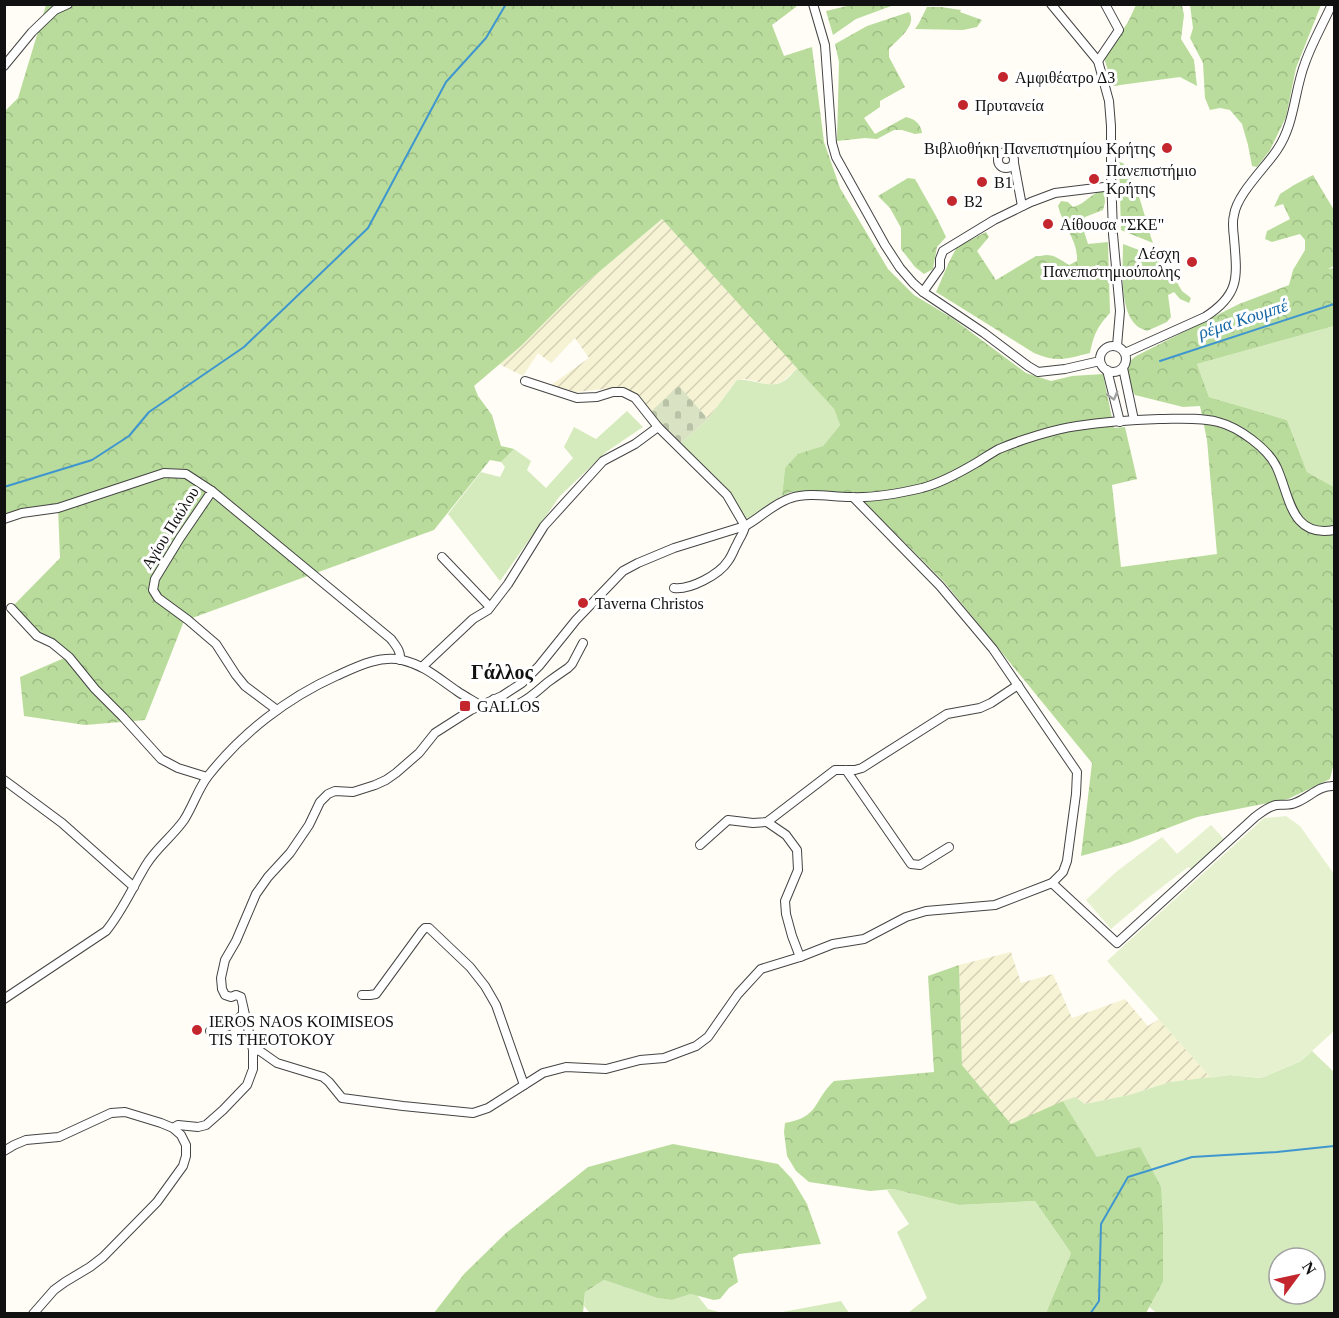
<svg xmlns="http://www.w3.org/2000/svg" width="1339" height="1318" font-family="Georgia,serif">
  <style>
    .farmland { fill: url(#farmland-furrows) }
    .grass { fill: #d5ebbd; fill-rule: evenodd }
    .forest { fill: url(#forest-crowns) }
    .cemetery { fill: url(#cemetery-stones) }
    .pitch { fill: #e6f2cf }
    .lines { fill: none; stroke-linecap: round; stroke-linejoin: round }
    .stream { stroke: #3f96cf; stroke-width: 2 }
    .minor-casing { stroke: #444; stroke-width: 10 }
    .minor { stroke: #fff; stroke-width: 8 }
    .oneway { stroke: #a0a0a0 }
    .poi-dot { fill: #c4262e; stroke: #fff; stroke-width: 2 }
    .labels { text-anchor: middle; dominant-baseline: central; stroke-width: 6; stroke-linejoin: round; paint-order: stroke }
    .poi-label { font-size: 16px; fill: #111; stroke: #fff; text-anchor: start }
    .street-label { font-size: 16px; fill: #111; stroke: #fff }
    .water-label { font-size: 18px; font-style: italic; fill: #1768a6; stroke: #fff }
    .quarter-label { font-size: 20px; font-weight: bold; fill: #111; stroke: #fff }
  </style>
  <defs>
    <pattern id="farmland-furrows" width="10" height="10" patternUnits="userSpaceOnUse" patternTransform="scale(1.5)"><rect width="10" height="10" fill="#f6f3d4"/><path d="M-1 1l2-2M0 10L10 0M9 11l2-2" fill="none" stroke="#d2cfb5"/></pattern>
    <pattern id="forest-crowns" width="20" height="18" patternUnits="userSpaceOnUse" patternTransform="scale(1.5)"><rect width="20" height="18" fill="#b9dc9c"/><path d="M2 6a3 3 0 1 1 6 0M12 15a3 3 0 1 1 6 0" fill="none" stroke="#9ebc85"/></pattern>
    <pattern id="cemetery-stones" width="16" height="16" patternUnits="userSpaceOnUse" patternTransform="scale(1.5)"><rect width="16" height="16" fill="#d9e3c4"/><path d="M2 7V4a2 2 0 0 1 4 0v3zM10 15v-3a2 2 0 0 1 4 0v3z" fill="#b9c2a7"/></pattern>
  </defs>
  <rect width="100%" height="100%" fill="#fffdf5"/>
  <g class="farmland">
    <polygon points="662,219 798,368 782,382 772,385 745,379 737,380 708,419 679,387 650,412 626,391 603,389 576,392 551,385 589,358 575,338 551,363 538,353 523,376 499,364 521,346 575,292"/>
    <polygon points="1011,952 1021,983 1053,974 1072,1018 1125,999 1148,1026 1159,1019 1211,1078 1170,1082 1129,1095 1085,1104 1075,1097 1011,1124 962,1065 959,965"/>
  </g>
  <g class="grass">
    <polygon points="1334,326 1334,487 1307,472 1287,420 1209,397 1197,364"/>
    <path d="M798 368 834 409 840 425 823 446 813 450 785 468 782 496C769 503 758 514 744 520L679 445 708 419 737 380C752 378 770 390 784 381 789 378 793 372 798 368Z"/>
    <polygon points="627,411 643,427 606,452 560,496 500,581 448,514 481,472 500,477 505,467 501,462 514,449 531,461 527,470 546,488 573,458 564,447 574,427 596,439"/>
    <path d="M1312 1051 1334 1072V1313L1158 1314 1149 1307 1163 1282 1097 1157 1063 1101 1075 1097 1085 1104 1129 1095 1170 1082 1230 1075 1261 1078 1301 1061ZM1279 1258H1315V1294H1279Z"/>
    <polygon points="893,1189 959,1205 1035,1201 1071,1253 1046,1313 908,1313 927,1298 897,1232 909,1224 887,1190"/>
    <polygon points="604,1280 657,1298 672,1300 691,1294 697,1295 708,1309 722,1313 590,1313 584,1306 585,1292"/>
    <polygon points="841,1301 849,1313 777,1313"/>
  </g>
  <g class="forest">
    <path d="M46 5H796V7L772 25 784 56 812 47 824 142 840 188 888 269 914 295 952 318 1026 373 1051 381 1072 376 1103 374 1114 428 1125 427 1137 479 1112 485 1121 567 1217 554 1207 440 1200 406 1183 407 1135 395C1131 389 1126 376 1126 369 1127 363 1132 359 1136 356L1239 304 1289 285 1293 270 1305 250V240L1300 234 1272 242 1265 239 1267 231 1290 219 1283 204 1274 207 1280 194 1294 185 1313 175 1334 210V266L1328 269 1334 268V326L1197 364 1209 397 1287 420 1307 472 1334 487V763L1330 779 1288 799 1197 817 1128 843 1081 856 1092 763 945 583 866 504 853 493 808 491 791 492 782 496 785 468 798 454 823 446 840 425 834 409 662 219 575 292 521 346 474 386 478 396 492 415 501 446 514 449 501 462 490 460 434 530 184 621 145 720 85 725 24 716 20 677 69 656 37 636 11 608 60 558 58 508 5 519 4 112 18 98Z"/>
    <polygon points="851,5 851,4 894,5 856,19 833,35 826,11"/>
    <polygon points="1136,5 1182,5 1184,15 1181,39 1194,60 1197,86 1180,77 1113,86 1104,58 1128,22"/>
    <polygon points="1190,5 1321,5 1296,68 1286,117 1270,150 1257,167 1252,166 1248,145 1242,124 1230,110 1220,108 1210,110 1205,98 1203,63 1190,38 1193,28"/>
    <polygon points="927,7 941,7 961,10 960,12 982,20 977,27 963,30 915,29 919,23"/>
    <path d="M909 12C918 25 897 40 889 49V57L905 87 880 101V107L864 118 875 134 906 117C915 119 921 124 922 133L915 134 902 130H894L877 139 865 138 837 141 839 62 835 44 867 26Z"/>
    <path d="M1119 162 1123 163C1139 186 1144 216 1153 243L1121 230Z"/>
    <polygon points="908,178 915,179 936,216 946,237 937,247 933,269 924,274 915,267 901,249 901,228 890,208 878,196"/>
    <path d="M1104 191 1105 202 1103 210 1085 217 1083 228 1088 244 1108 242 1110 313C1097 327 1094 334 1090 353 1065 359 1058 363 1034 353L936 292 950 260 957 247 986 232 989 237 977 251 996 280 1036 256C1039 256 1042 256 1046 255 1055 255 1061 260 1069 265L1077 261C1078 240 1063 226 1058 206L1061 201 1068 202 1073 207C1086 204 1091 192 1104 191Z"/>
    <path d="M1123 244 1163 259 1182 291 1191 298 1189 303 1180 299 1174 292 1168 295 1171 317 1167 322 1147 331C1143 329 1138 328 1135 324 1119 307 1123 266 1123 244Z"/>
    <path d="M959 965 962 1065 1011 1124 1063 1101 1097 1157 1140 1147 1161 1187 1163 1226V1282L1146 1313H1046L1071 1253 1035 1201 959 1205 893 1189 870 1191 809 1182 796 1171 787 1156 784 1132 785 1123C820 1117 812 1102 834 1081L934 1072 928 976Z"/>
    <polygon points="673,1144 778,1164 792,1179 807,1204 821,1244 739,1254 733,1258 738,1282 729,1288 720,1299 714,1300 691,1294 672,1300 657,1298 604,1280 585,1292 583,1313 434,1313 464,1274 506,1233 588,1167"/>
  </g>
  <polygon class="cemetery" points="679,386 708,419 679,445 650,412"/>
  <g class="pitch">
    <polygon points="1286,816 1300,826 1334,874 1334,1031 1301,1061 1261,1078 1230,1075 1211,1078 1107,961 1264,818"/>
    <polygon points="1211,825 1225,840 1192,869 1188,867 1144,901 1111,929 1086,900 1116,872 1162,837 1177,854"/>
  </g>
  <g class="lines">
    <g class="stream">
      <polyline points="1160,361 1334,304"/>
      <polyline points="4,487 92,460 129,436 149,412 244,347 368,228 446,82 486,38 506,4"/>
      <polyline points="1090,1314 1099,1301 1101,1224 1128,1177 1192,1157 1277,1152 1334,1146"/>
    </g>
    <g class="minor-casing">
      <g id="minor">
        <polyline points="813,4 825,45 832,143 836,157 885,245 900,268 913,283 923,292 984,333 1028,366 1038,372 1065,369 1100,361"/>
        <polyline points="1051,4 1098,61 1109,101 1111,126 1111,172 1113,234 1120,311 1117,346"/>
        <polyline points="1098,61 1119,30 1105,4"/>
        <polyline points="4,66 32,32 55,10 68,4"/>
        <circle cx="1006" cy="160" r="8"/>
        <polyline points="1014,163 1022,206"/>
        <polyline points="923,292 940,268 940,259 943,251 994,220 1031,202 1055,193 1112,186"/>
        <circle cx="1113" cy="359" r="13"/>
        <path d="M1125 353 1205 317C1241 294 1237 276 1234 238 1233 230 1232 222 1234 215 1237 194 1265 168 1277 150 1295 124 1294 91 1305 63 1312 43 1323 24 1332 4"/>
        <polyline points="1123,368 1134,420"/>
        <polyline points="1107,370 1120,422"/>
        <path d="M525 381 577 398 597 397 613 392H623L635 398 658 427 727 495 745 526C744 533 740 537 737 544 734 549 732 556 728 561 719 575 690 590 674 588"/>
        <path d="M212 491 391 639C396 646 401 651 400 660"/>
        <polyline points="4,519 22,513 58,508 164,473 186,474 212,491 180,538 155,579 153,590 158,598 188,620 216,644 236,675 245,686 277,710"/>
        <polyline points="442,557 490,607"/>
        <polyline points="11,608 37,636 52,643 69,657 95,689 123,717 161,759 178,768 207,777"/>
        <polyline points="422,667 473,619 488,610 508,584 544,526 603,461 635,444 658,427"/>
        <path d="M494 699C510 719 535 693 548 682 555 677 562 672 568 668L572 664 583 643"/>
        <polyline points="846,770 911,864 920,865 949,847"/>
        <polyline points="4,780 62,823 134,887"/>
        <polyline points="767,822 786,835 797,850 798,870 785,901 786,914 792,936 800,957 833,944 864,939 906,917 926,911 995,905 1052,883 1063,872 1067,861 1076,794 1077,772 993,649 940,586 853,497"/>
        <polyline points="700,845 728,820 753,823 767,822 835,770 855,770 862,768 947,714 980,708 991,703 1018,685"/>
        <path d="M1052 883 1117 943 1255 817C1262 812 1267 807 1276 805 1282 804 1289 806 1295 803 1309 798 1319 785 1334 786"/>
        <polyline points="362,995 370,995 376,994 422,931 425,928 429,928 470,967 485,986 496,1005 524,1085"/>
        <path d="M4 999 106 931C123 910 132 888 146 865 156 848 173 836 184 820 193 806 198 789 208 776 242 733 287 698 336 676 356 667 379 655 402 660 424 665 438 678 457 691 464 696 472 700 480 705"/>
        <path d="M210 1031C224 1031 233 1024 243 1014V1009"/>
        <polyline points="253,1050 260,1051 277,1063 323,1077 329,1082 342,1098 403,1106 473,1113 488,1108 543,1073 566,1067 606,1069 640,1060 664,1058 696,1046 708,1037 738,994 761,969 800,957"/>
        <path d="M173 1128 178 1125 198 1127 206 1125 223 1110 247 1085 253 1069V1050L241 997 236 995 231 997 225 995 222 989 221 978 225 960 236 941 256 894 268 877 290 853 309 825 320 802 328 794 335 791 353 792 375 785 386 780 396 773 419 753 435 733 471 710 502 696 522 683 539 666 576 620 623 571 638 563 674 548 745 526C760 518 774 503 791 498 809 492 831 497 850 497 872 498 901 493 922 488 941 483 959 473 976 463 983 459 991 453 999 449 1020 440 1055 429 1077 426 1104 422 1132 420 1159 419 1178 419 1199 417 1218 422 1238 427 1268 448 1277 468 1290 497 1291 538 1334 530"/>
        <polyline points="4,1151 14,1145 26,1140 59,1137 111,1113 125,1112 161,1123 173,1128 181,1135 186,1145 186,1156 183,1166 157,1202 103,1257 90,1267 65,1282 54,1290 33,1314"/>
      </g>
    </g>
    <use href="#minor" class="minor"/>
  </g>
  <defs><path id="oneway-chevron" d="M-2-3.5L2.5 0L-2 3.5" fill="none" stroke-width="1.6" stroke-linecap="round" stroke-linejoin="round" transform="scale(1.5)"/></defs>
  <use class="oneway" href="#oneway-chevron" transform="translate(1113 396) rotate(75)"/>
  <g class="poi-dot">
    <circle cx="1003" cy="77" r="6"/>
    <circle cx="963" cy="105" r="6"/>
    <circle cx="1167" cy="148" r="6"/>
    <circle cx="1094" cy="179" r="6"/>
    <circle cx="982" cy="182" r="6"/>
    <circle cx="952" cy="201" r="6"/>
    <circle cx="1048" cy="224" r="6"/>
    <circle cx="1192" cy="262" r="6"/>
    <circle cx="583" cy="603" r="6"/>
    <rect x="459" y="700" width="12" height="12" rx="3"/>
    <circle cx="197" cy="1030" r="6"/>
  </g>
  <g class="labels">
    <g class="poi-label">
      <text x="1015" y="77">Αμφιθέατρο Δ3</text>
      <text x="975" y="105">Πρυτανεία</text>
      <text x="1155" y="148" text-anchor="end">Βιβλιοθήκη Πανεπιστημίου Κρήτης</text>
      <text x="1106" y="170">Πανεπιστήμιο<tspan x="1106" dy="18">Κρήτης</tspan></text>
      <text x="994" y="182">Β1</text>
      <text x="964" y="201">Β2</text>
      <text x="1060" y="224">Αίθουσα "ΣΚΕ"</text>
      <text x="1180" y="253" text-anchor="end">Λέσχη<tspan x="1180" dy="18">Πανεπιστημιούπολης</tspan></text>
      <text x="595" y="603">Taverna Christos</text>
      <text x="477" y="706">GALLOS</text>
      <text x="209" y="1021">IEROS NAOS KOIMISEOS<tspan x="209" dy="18">TIS THEOTOKOY</tspan></text>
    </g>
    <g class="street-label">
      <text transform="translate(170 528) rotate(-58)">Αγίου Παύλου</text>
    </g>
    <g class="water-label">
      <text transform="translate(1243 319) rotate(-18)">ρέμα Κουμπέ</text>
    </g>
    <g class="quarter-label">
      <text x="502" y="672">Γάλλος</text>
    </g>
  </g>
  <rect width="1339" height="1318" fill="none" stroke="#111111" stroke-width="12"/>
  <g transform="translate(1297 1276) rotate(57)"><circle r="28" fill="#ffffff" stroke="#a0a0a0" stroke-width="1.5"/>
  <path d="M0-4.5L10 22L0 15L-10 22Z" fill="#c4262e"/>
  <text y="-9" font-size="16" font-weight="bold" text-anchor="middle" fill="#111111">N</text>
  </g>
</svg>
